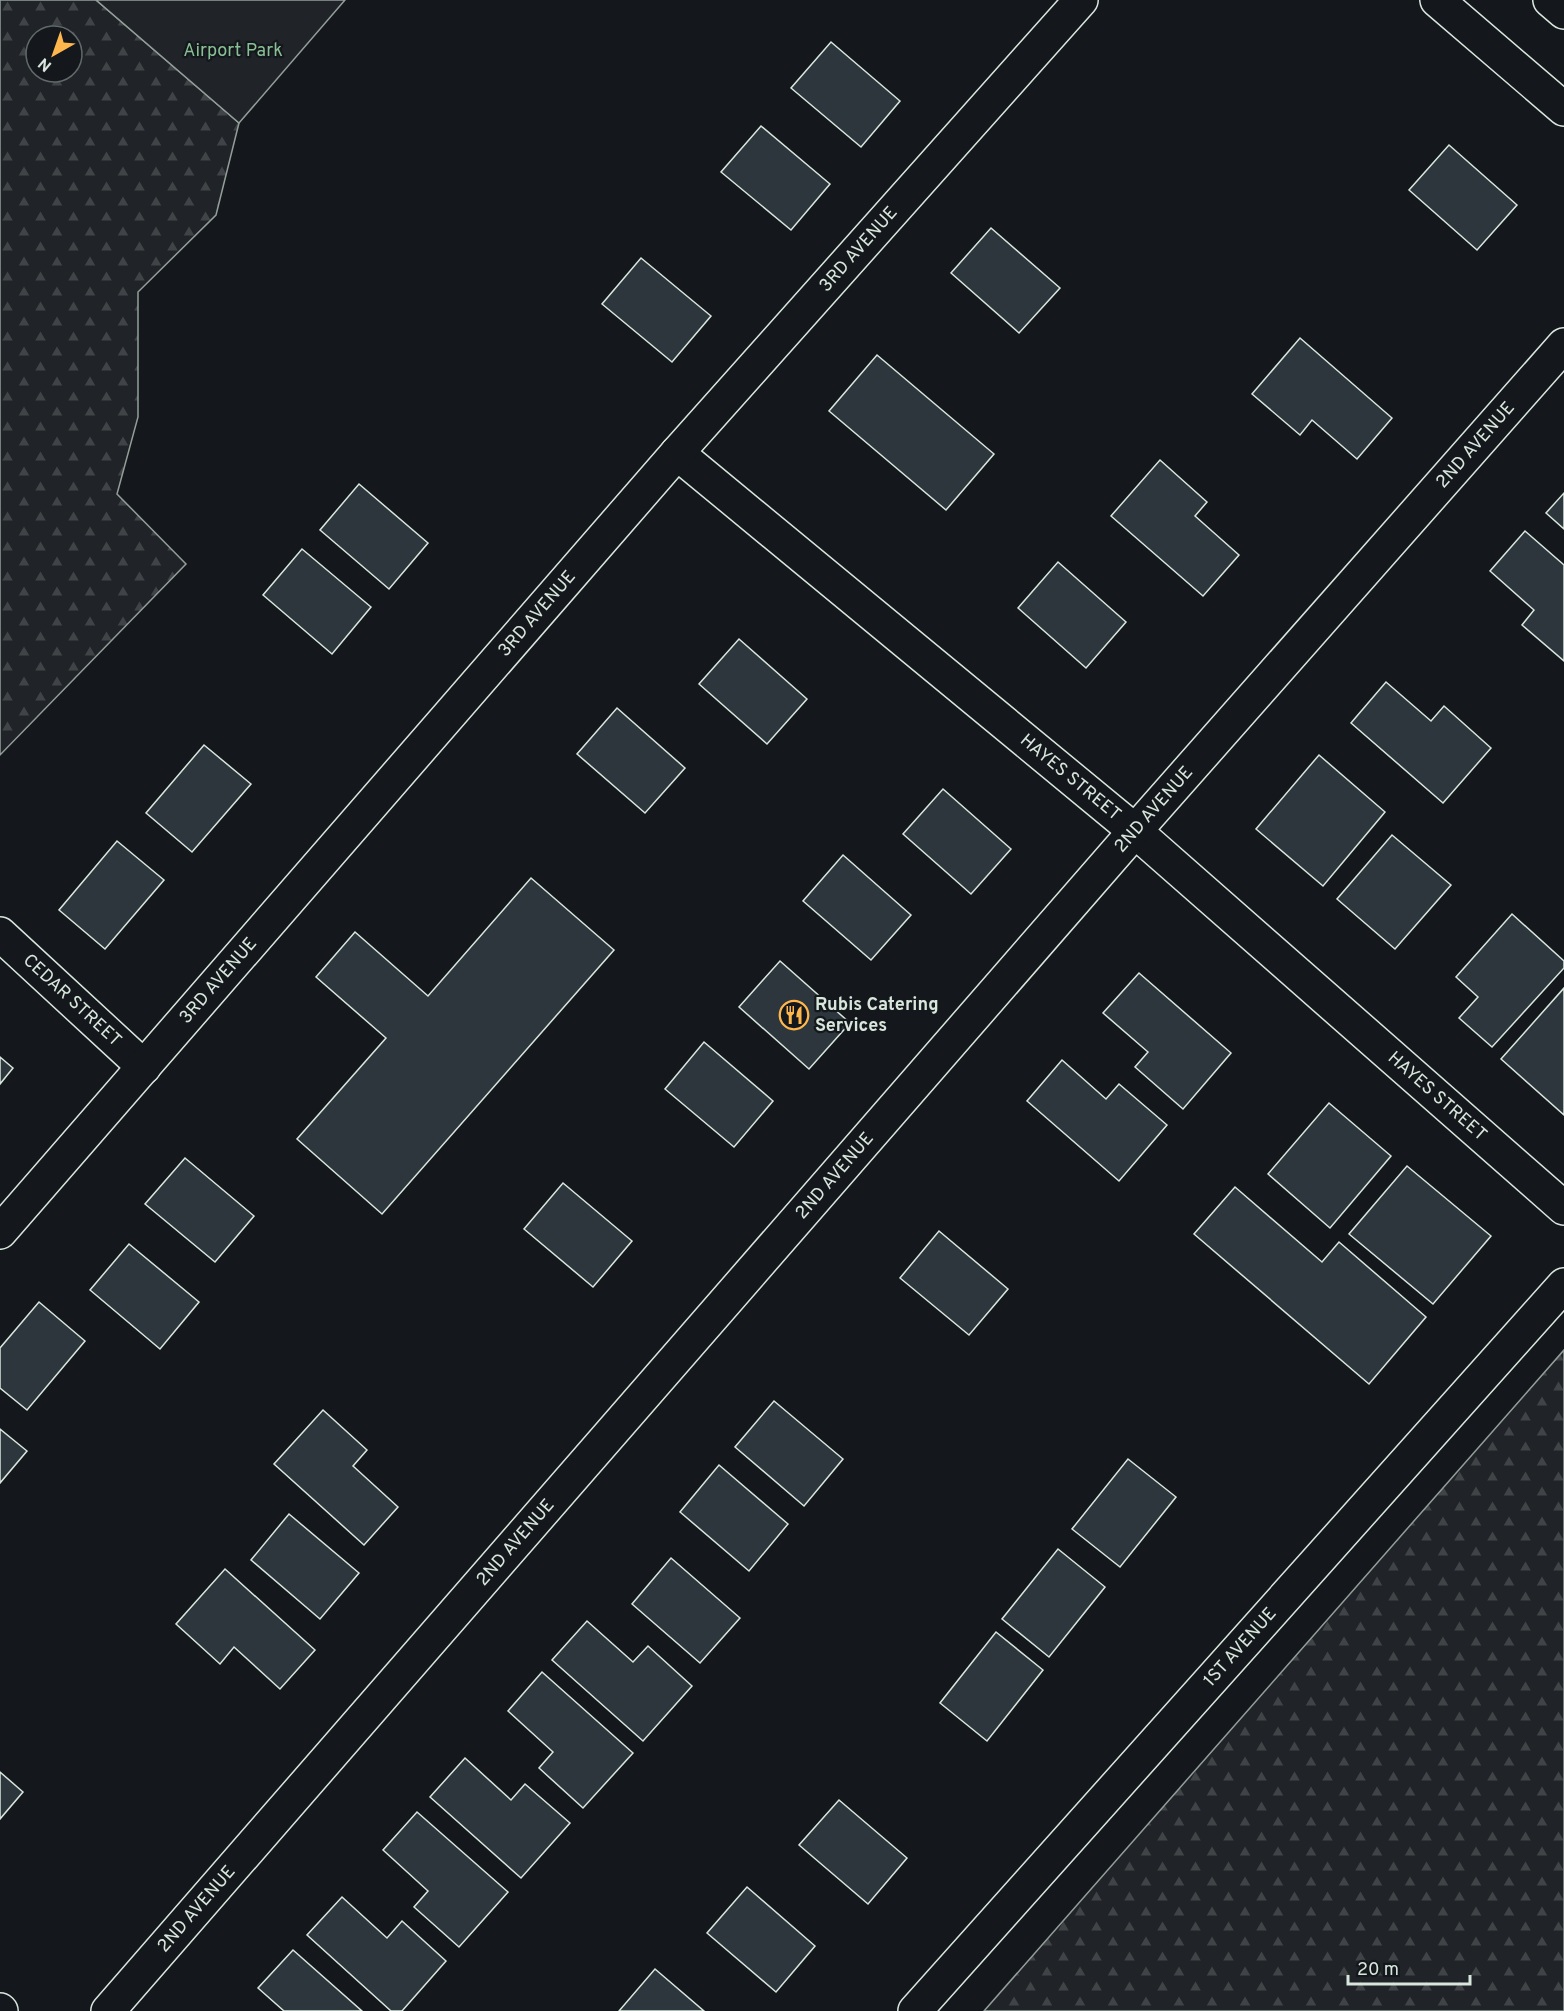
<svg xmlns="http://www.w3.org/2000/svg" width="1564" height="2011" font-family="Overpass,sans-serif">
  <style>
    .forest { fill: url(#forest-firs); stroke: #939e99; stroke-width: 1.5; fill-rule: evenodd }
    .green { fill: #202428; stroke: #939e99; stroke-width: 1.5 }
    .building { fill: #2c363c; stroke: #d8e6dc; stroke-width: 1.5 }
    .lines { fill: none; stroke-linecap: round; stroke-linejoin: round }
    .minor-casing { stroke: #d8e6dc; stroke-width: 36 }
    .tertiary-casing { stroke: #d8e6dc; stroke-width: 36 }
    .minor { stroke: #14181c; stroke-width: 33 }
    .tertiary { stroke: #14181c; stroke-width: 33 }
    .labels { text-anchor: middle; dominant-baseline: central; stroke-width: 4.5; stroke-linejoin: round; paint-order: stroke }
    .park-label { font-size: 18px; fill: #8ac095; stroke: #14181c }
    .street-label { font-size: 18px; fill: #d8e6dc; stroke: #14181c }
    .poi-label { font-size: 18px; font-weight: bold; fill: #d8e6dc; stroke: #14181c; text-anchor: start }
  </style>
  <defs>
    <pattern id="forest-firs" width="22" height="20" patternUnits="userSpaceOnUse" patternTransform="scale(1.5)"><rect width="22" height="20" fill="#202428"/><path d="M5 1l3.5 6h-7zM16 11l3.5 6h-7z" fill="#404447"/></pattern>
  </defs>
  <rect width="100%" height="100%" fill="#14181c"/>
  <g class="forest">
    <path d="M0 0H96L239 123 216 215 138 292V417L117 494 186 564 0 755ZM36 36H72V72H36Z"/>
    <polygon points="1564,1350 1564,2011 984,2011"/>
  </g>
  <polygon class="green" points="96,0 345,0 239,123"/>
  <g class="building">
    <polygon points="831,42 900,101 861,147 791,88"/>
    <polygon points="761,126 830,184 791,230 721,172"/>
    <polygon points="1449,145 1517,205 1477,250 1409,190"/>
    <polygon points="991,228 1060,288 1019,333 951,273"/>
    <polygon points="641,258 711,316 672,362 602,304"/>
    <polygon points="1300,338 1392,418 1357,459 1312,420 1300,435 1252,394"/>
    <polygon points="877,355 994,454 946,510 829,411"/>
    <polygon points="1160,460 1207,502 1195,516 1239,555 1203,596 1111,516"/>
    <polygon points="359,484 428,543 389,589 320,530"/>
    <polygon points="1564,493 1564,529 1546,513"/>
    <polygon points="1525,531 1564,565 1564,661 1522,625 1534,610 1490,571"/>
    <polygon points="302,549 371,607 332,654 263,595"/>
    <polygon points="1058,562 1126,622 1086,668 1018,608"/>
    <polygon points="739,639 807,699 767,744 699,684"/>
    <polygon points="1386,682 1431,721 1444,706 1491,748 1443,803 1351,723"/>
    <polygon points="617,708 685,768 645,813 577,754"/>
    <polygon points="204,745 251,784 192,852 146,813"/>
    <polygon points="1319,755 1385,812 1323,886 1256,829"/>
    <polygon points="943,789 1011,849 971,894 903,834"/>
    <polygon points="1392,835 1451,885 1395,949 1337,899"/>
    <polygon points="117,841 164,880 105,949 59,910"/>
    <polygon points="843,855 911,915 871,960 803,901"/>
    <polygon points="531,878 614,950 382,1214 297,1139 386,1038 316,977 355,932 428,996"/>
    <polygon points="1512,914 1564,961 1564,968 1492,1047 1459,1018 1478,997 1456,977"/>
    <polygon points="780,961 850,1023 809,1069 739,1007"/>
    <polygon points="1139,973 1231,1053 1183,1109 1135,1067 1148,1052 1103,1013"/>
    <polygon points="1564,988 1564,1115 1501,1059"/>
    <polygon points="704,1042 773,1101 734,1147 665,1089"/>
    <polygon points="0,1057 13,1068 0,1084"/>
    <polygon points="1062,1060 1106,1099 1119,1084 1167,1125 1119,1181 1027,1101"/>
    <polygon points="1329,1103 1391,1156 1330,1228 1268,1174"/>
    <polygon points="185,1158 254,1216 215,1262 145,1204"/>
    <polygon points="1407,1166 1491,1236 1433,1304 1349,1234"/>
    <polygon points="563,1183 632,1241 593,1287 524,1229"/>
    <polygon points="1235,1187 1322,1262 1339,1242 1426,1317 1369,1384 1194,1234"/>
    <polygon points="939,1231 1008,1289 969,1335 900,1278"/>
    <polygon points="129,1244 199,1302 160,1349 90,1290"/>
    <polygon points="39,1302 85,1341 27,1410 0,1388 0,1348"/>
    <polygon points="774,1401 843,1459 804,1506 735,1447"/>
    <polygon points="323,1410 367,1450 353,1466 398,1507 364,1545 274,1464"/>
    <polygon points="0,1429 27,1451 0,1483"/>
    <polygon points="1128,1459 1176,1497 1120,1567 1072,1529"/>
    <polygon points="719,1465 788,1524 749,1571 680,1512"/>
    <polygon points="289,1514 359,1573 320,1619 251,1560"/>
    <polygon points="1058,1549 1105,1587 1049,1657 1002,1619"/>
    <polygon points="671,1558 740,1618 700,1663 632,1604"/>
    <polygon points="225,1569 315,1650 280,1689 234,1647 220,1664 176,1624"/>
    <polygon points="587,1621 633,1662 648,1646 692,1686 643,1741 552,1660"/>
    <polygon points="996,1632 1043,1670 987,1741 940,1703"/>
    <polygon points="542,1672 633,1753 583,1808 539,1768 553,1752 508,1711"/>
    <polygon points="465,1758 511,1800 525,1784 570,1823 521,1878 430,1797"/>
    <polygon points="0,1772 23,1792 0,1819"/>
    <polygon points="839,1800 907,1858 868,1904 799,1845"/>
    <polygon points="417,1812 508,1892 459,1947 414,1907 428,1891 383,1850"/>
    <polygon points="747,1887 815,1946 776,1992 707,1933"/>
    <polygon points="342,1897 387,1938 402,1921 446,1961 402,2011 391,2011 307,1935"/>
    <polygon points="293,1950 362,2011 284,2011 258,1988"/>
    <polygon points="655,1969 704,2011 619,2011"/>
  </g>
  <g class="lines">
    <g class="minor-casing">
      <g id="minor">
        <path id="s1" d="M677 453 1135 831 1564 1208"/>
        <path id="s2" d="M0 934 144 1067"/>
        <path id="s3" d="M0 1232 677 453 1081 0"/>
        <polyline points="0,2010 1,2011"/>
        <path id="s4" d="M108 2011 1135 831 1564 345"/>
        <path id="s5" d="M915 2011 1564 1285"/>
      </g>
    </g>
    <g class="tertiary-casing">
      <g id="tertiary">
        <polyline points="1437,0 1564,109"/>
        <polyline points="1550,0 1564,12"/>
      </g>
    </g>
    <use href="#minor" class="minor"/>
    <use href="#tertiary" class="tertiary"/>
  </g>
  <defs>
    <g id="restaurant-ring" transform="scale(1.5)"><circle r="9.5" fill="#14181c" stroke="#ffb74d" stroke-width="1.5"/><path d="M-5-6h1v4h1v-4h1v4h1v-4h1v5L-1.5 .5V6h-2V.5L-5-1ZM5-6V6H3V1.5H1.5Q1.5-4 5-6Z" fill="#ffb74d"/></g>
  </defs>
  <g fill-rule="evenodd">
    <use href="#restaurant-ring" x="794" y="1015"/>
  </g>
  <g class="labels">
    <g class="park-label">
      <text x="233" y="51">Airport Park</text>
    </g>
    <g class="street-label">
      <text stroke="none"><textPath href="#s3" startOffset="1305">3RD AVENUE</textPath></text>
      <text stroke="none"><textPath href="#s4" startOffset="2079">2ND AVENUE</textPath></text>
      <text stroke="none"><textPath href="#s3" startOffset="819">3RD AVENUE</textPath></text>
      <text stroke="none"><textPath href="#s1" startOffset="510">HAYES STREET</textPath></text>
      <text stroke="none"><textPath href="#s4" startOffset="1593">2ND AVENUE</textPath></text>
      <text stroke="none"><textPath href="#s3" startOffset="333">3RD AVENUE</textPath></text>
      <text stroke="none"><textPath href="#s2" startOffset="98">CEDAR STREET</textPath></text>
      <text stroke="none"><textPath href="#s1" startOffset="996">HAYES STREET</textPath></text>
      <text stroke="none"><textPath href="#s4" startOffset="1107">2ND AVENUE</textPath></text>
      <text stroke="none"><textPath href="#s4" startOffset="621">2ND AVENUE</textPath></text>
      <text stroke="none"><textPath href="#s5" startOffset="488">1ST AVENUE</textPath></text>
      <text stroke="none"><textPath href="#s4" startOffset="135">2ND AVENUE</textPath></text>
    </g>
    <g class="poi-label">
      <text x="815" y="1005">Rubis Catering<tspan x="815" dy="21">Services</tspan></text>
    </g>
  </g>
  <g transform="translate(54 54) rotate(220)"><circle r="28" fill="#14181c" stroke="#626a69" stroke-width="1.5"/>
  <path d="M0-4.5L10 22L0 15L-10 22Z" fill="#ffb74d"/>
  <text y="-9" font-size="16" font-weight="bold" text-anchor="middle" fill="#d8e6dc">N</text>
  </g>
  <path d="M1348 1975v9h122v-9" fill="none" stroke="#d8e6dc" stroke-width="3"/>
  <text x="1357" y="1975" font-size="18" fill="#d8e6dc" stroke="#14181c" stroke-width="4.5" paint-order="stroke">20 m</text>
</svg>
